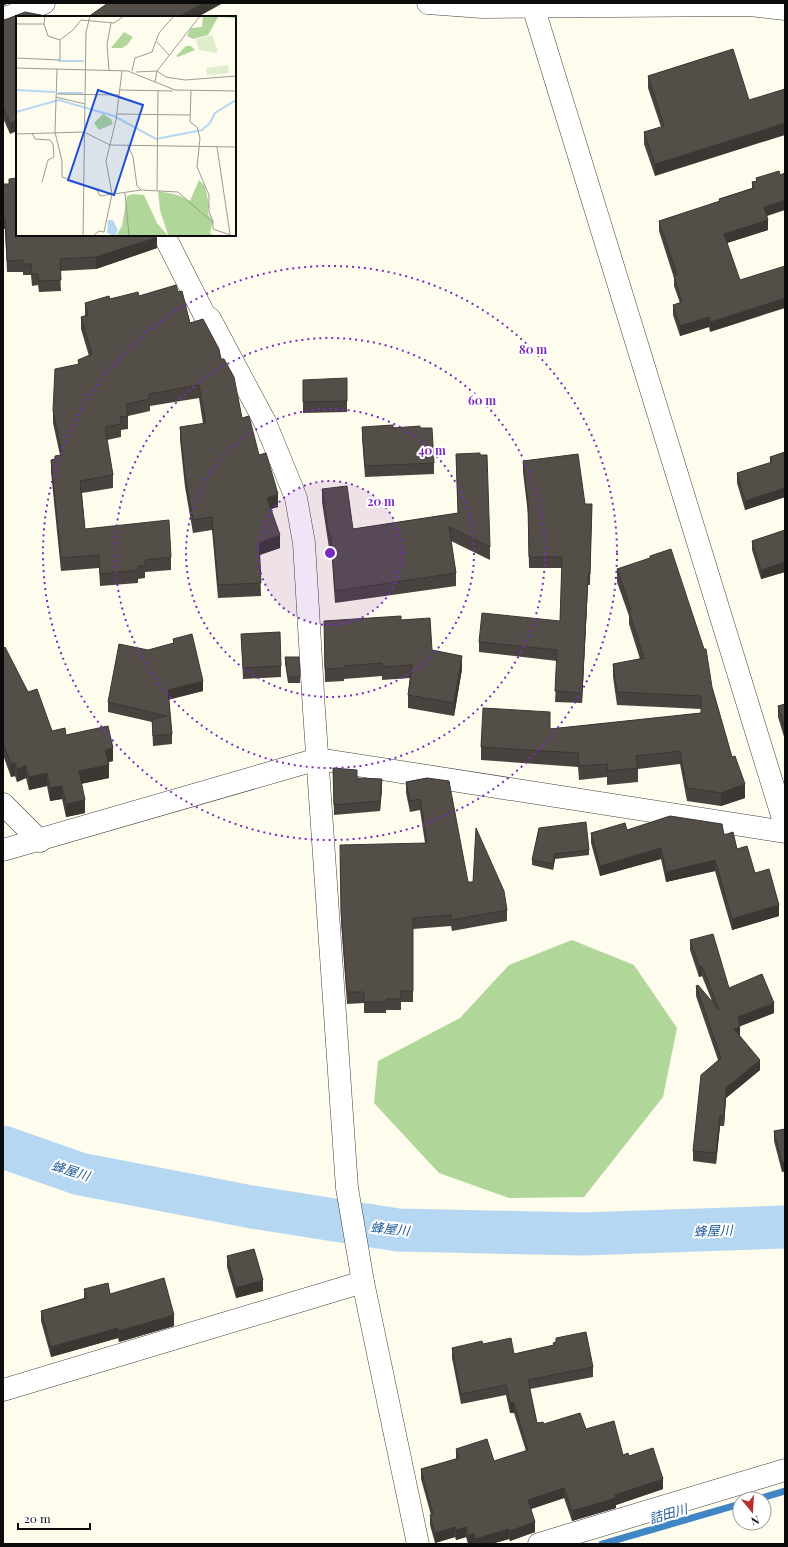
<svg xmlns="http://www.w3.org/2000/svg" width="788" height="1547" font-family="'Playfair Display','Noto Sans JP',serif">
  <style>
    .forest { fill: #b0d699 }
    .lines { fill: none; stroke-linecap: round; stroke-linejoin: round }
    .stream { stroke: #4086c5; stroke-width: 7 }
    .river { stroke: #b5d7f2; stroke-width: 43 }
    .minor-casing { stroke: #3f3f3f; stroke-width: 23 }
    .tertiary-casing { stroke: #3f3f3f; stroke-width: 23 }
    .minor { stroke: #fff; stroke-width: 22 }
    .tertiary { stroke: #fff; stroke-width: 22 }
    .wall { fill: #48433f }
    .shaded-wall { fill: #3b3733 }
    .building { fill: #544e49; stroke: #3b3733 }
    .ring { fill: none; stroke: #7b2cbf; stroke-width: 2; stroke-dasharray: 2 4 }
    .labels { text-anchor: middle; dominant-baseline: central; stroke-width: 4; stroke-linejoin: round; paint-order: stroke }
    .water-label { font-size: 13px; font-style: italic; fill: #1e5996; stroke: #fff }
    .inset-river { fill: none; stroke: #b5d7f2; stroke-width: 2 }
    .inset-road { fill: none; stroke: #9d9c93; stroke-width: 1 }
    .view { fill: #1d4ed8; fill-opacity: 0.15; stroke: #1d4ed8; stroke-width: 2 }
    .inset-edge { fill: none; stroke: #0c0c0c; stroke-width: 2 }
    .centre { fill: #7b2cbf; stroke: #fff; stroke-width: 2 }
    .ring-label { font-size: 12px; text-anchor: middle; font-weight: bold; fill: #7b2cbf; stroke: #fff; stroke-width: 4; stroke-linejoin: round; paint-order: stroke }
  </style>
  <rect width="100%" height="100%" fill="#fefced"/>
  <polygon class="forest" points="572,940 634,965 677,1028 663,1097 584,1197 509,1198 439,1173 374,1103 378,1061 460,1018 509,965"/>
  <g class="lines">
    <g class="stream">
      <polyline points="758,1499 785,1491"/>
      <polyline points="602,1544 740,1504"/>
    </g>
    <polyline class="river" points="3,1147 80,1174 252,1207 398,1230 583,1234 785,1227"/>
    <g class="minor-casing">
      <g id="minor">
        <polyline points="428,3 482,7 750,5 785,9"/>
        <polyline points="3,19 44,3"/>
        <polyline points="164,235 204,314 210,319 265,422 296,498 304,543 314,710 347,1188 363,1282 418,1544"/>
        <polyline points="3,804 40,841"/>
        <polyline points="3,850 318,759 785,832"/>
        <polyline points="3,1390 363,1282"/>
        <polyline points="539,1544 785,1470"/>
      </g>
    </g>
    <g class="tertiary-casing">
      <polyline id="tertiary" points="532,3 785,825"/>
    </g>
    <use href="#minor" class="minor"/>
    <use href="#tertiary" class="tertiary"/>
  </g>
  <g class="wall">
    <polygon points="17,17 10,134 3,118 3,20"/>
    <polygon points="733,49 655,176 644,144 644,132 661,127 648,88 648,76"/>
    <polygon points="756,178 767,216 768,230 727,243 710,332 709,327 680,336 673,315 673,305 680,303 674,286 674,278 659,231 659,221 719,202 719,199 752,188 752,182 756,181"/>
    <polygon points="3,184 17,235 157,248 96,269 60,271 61,291 39,292 38,285 32,286 31,275 23,275 23,272 7,272 5,229 3,229"/>
    <polygon points="178,292 190,323 221,359 242,418 259,455 278,507 271,509 280,548 260,555 261,596 218,598 212,530 193,533 185,487 180,440 180,427 203,424 199,398 150,406 150,411 128,416 128,429 121,430 121,437 107,440 113,475 113,488 82,493 85,529 171,557 171,570 145,572 145,578 138,579 138,583 100,586 99,568 61,571 51,472 51,460 55,459 55,456 60,455 53,423 53,410 78,364 78,360 89,356 81,329 81,317 85,316 85,303"/>
    <polygon points="303,380 347,401 347,412 303,413"/>
    <polygon points="362,427 420,428 434,463 434,474 365,477 362,438"/>
    <polygon points="785,452 785,497 745,510 737,483 737,473 770,463 770,457"/>
    <polygon points="456,454 490,547 490,560 451,541 456,573 456,586 335,603 331,547 329,548 322,502 322,489 353,529 458,513"/>
    <polygon points="523,461 585,504 592,504 590,585 588,585 582,703 555,702 557,661 479,652 479,642 560,621 562,568 529,568 528,514 523,472"/>
    <polygon points="785,530 785,572 761,579 752,550 752,541"/>
    <polygon points="650,556 712,687 732,757 745,798 721,806 687,801 680,764 638,769 638,782 607,785 607,777 579,780 578,767 481,760 481,747 550,729 701,713 701,709 617,705 613,677 613,664 640,659 629,624 629,616 617,582 617,569 650,559"/>
    <polygon points="401,620 432,650 462,669 454,716 408,708 408,695 410,678 382,680 382,676 344,679 344,681 325,682 324,634"/>
    <polygon points="241,634 281,666 281,677 243,679"/>
    <polygon points="173,639 203,691 169,699 172,734 172,744 153,746 152,722 108,712 108,702 148,650 173,643"/>
    <polygon points="3,649 28,692 52,731 66,735 113,761 108,762 109,778 81,784 85,813 66,817 62,799 50,801 47,786 29,790 26,778 17,782 15,776 11,777 3,755"/>
    <polygon points="285,657 300,677 300,683 288,683 285,663"/>
    <polygon points="785,704 785,740 778,717 778,706"/>
    <polygon points="333,768 357,778 382,789 380,811 334,815"/>
    <polygon points="427,778 468,882 507,910 507,921 452,931 451,926 413,929 413,1002 401,1002 401,1010 386,1010 386,1013 364,1013 364,1003 347,1004 341,922 340,856 425,843 420,810 410,812 406,793 406,782"/>
    <polygon points="539,828 589,850 589,855 555,859 553,870 532,865 532,860"/>
    <polygon points="627,830 724,835 737,849 755,873 779,916 732,930 715,871 666,882 661,859 600,876 591,843 591,833"/>
    <polygon points="690,940 729,988 774,1013 740,1026 740,1036 760,1070 726,1098 724,1126 720,1126 716,1164 693,1161 693,1151 718,1060 696,996 696,986 712,1001 702,976 699,977 690,950"/>
    <polygon points="785,1129 785,1171 782,1172 774,1141 774,1131"/>
    <polygon points="227,1256 263,1291 236,1298 227,1267"/>
    <polygon points="84,1289 110,1294 174,1326 119,1342 118,1338 51,1357 41,1321 41,1311 84,1298"/>
    <polygon points="556,1338 593,1367 593,1377 530,1389 537,1423 544,1424 586,1429 623,1455 629,1456 663,1489 616,1505 616,1508 572,1521 564,1498 531,1509 535,1532 510,1541 509,1539 491,1544 468,1544 466,1537 456,1540 455,1537 435,1543 430,1525 430,1515 431,1515 421,1479 421,1469 456,1459 456,1449 494,1461 526,1451 514,1413 510,1413 506,1395 461,1404 452,1358 452,1348 483,1344 514,1354 553,1345 553,1343 556,1342"/>
    <polygon points="785,1404 785,1419 784,1415 784,1405"/>
  </g>
  <g class="shaded-wall">
    <polygon points="3,3 9,3 3,6"/>
    <polygon points="203,3 223,3 198,17 178,17"/>
    <polygon points="17,120 17,131 10,134 10,123"/>
    <polygon points="785,123 785,135 655,176 655,164"/>
    <polygon points="785,200 785,210 764,217 764,207"/>
    <polygon points="768,220 768,230 724,244 724,234"/>
    <polygon points="157,237 157,248 96,269 96,257"/>
    <polygon points="785,298 785,308 710,332 710,322"/>
    <polygon points="709,317 709,327 680,336 680,326"/>
    <polygon points="785,488 785,497 745,510 745,501"/>
    <polygon points="278,494 278,507 267,510 267,498"/>
    <polygon points="280,535 280,548 259,555 259,543"/>
    <polygon points="785,562 785,572 761,579 761,570"/>
    <polygon points="588,574 588,585 582,703 582,693"/>
    <polygon points="462,656 462,669 454,716 454,703"/>
    <polygon points="203,681 203,691 168,700 168,690"/>
    <polygon points="113,748 113,761 105,763 105,750"/>
    <polygon points="15,763 15,776 11,777 11,764"/>
    <polygon points="109,765 109,778 79,784 79,771"/>
    <polygon points="26,766 26,778 17,782 17,769"/>
    <polygon points="47,773 47,786 29,790 29,777"/>
    <polygon points="382,779 382,789 380,811 380,801"/>
    <polygon points="745,784 745,798 721,806 721,793"/>
    <polygon points="62,786 62,799 50,801 50,788"/>
    <polygon points="85,800 85,813 66,817 66,804"/>
    <polygon points="661,848 661,859 600,876 600,866"/>
    <polygon points="555,854 555,859 553,870 553,864"/>
    <polygon points="715,860 715,871 666,882 666,872"/>
    <polygon points="779,905 779,916 732,930 732,919"/>
    <polygon points="702,966 702,976 699,977 699,967"/>
    <polygon points="774,1003 774,1013 738,1027 738,1017"/>
    <polygon points="740,1027 740,1037 734,1029"/>
    <polygon points="760,1060 760,1070 726,1098 724,1126 724,1116 726,1088"/>
    <polygon points="720,1116 720,1126 716,1164 716,1153"/>
    <polygon points="785,1162 785,1171 782,1172 782,1163"/>
    <polygon points="263,1280 263,1291 236,1298 236,1288"/>
    <polygon points="174,1315 174,1326 119,1342 119,1331"/>
    <polygon points="118,1328 118,1338 51,1357 51,1347"/>
    <rect x="510" y="1403" width="4" height="10"/>
    <polygon points="663,1479 663,1489 616,1505 616,1508 572,1521 572,1511 615,1495"/>
    <polygon points="564,1488 564,1498 528,1510 528,1500"/>
    <polygon points="535,1522 535,1532 510,1541 510,1531"/>
    <polygon points="455,1527 455,1537 435,1543 435,1533"/>
    <polygon points="466,1527 466,1537 456,1540 456,1530"/>
    <polygon points="509,1529 509,1539 491,1544 475,1544 475,1539"/>
    <polygon points="474,1534 474,1544 468,1544 468,1535"/>
  </g>
  <g class="building">
    <polygon points="108,3 203,3 178,17 88,17"/>
    <polygon points="25,12 51,17 17,17 17,120 10,123 3,107 3,20 7,19"/>
    <polygon points="733,49 749,100 785,89 785,123 655,164 644,132 664,126 648,76"/>
    <polygon points="779,171 780,175 785,173 785,200 764,207 768,220 724,234 740,280 785,266 785,298 710,322 709,317 680,326 673,305 682,302 674,276 677,275 659,221 720,201 719,199 754,188 752,182 757,181 756,178"/>
    <polygon points="17,178 17,235 156,235 157,237 96,257 60,259 61,280 39,281 38,274 32,274 31,264 23,264 23,260 7,261 5,218 3,218 3,184 9,184 9,179"/>
    <polygon points="176,285 178,292 182,291 190,323 203,319 219,349 221,359 224,359 234,377 242,418 249,416 259,455 266,453 278,494 267,498 280,535 259,543 261,583 218,585 212,517 193,520 185,475 180,427 206,423 199,385 149,394 150,399 126,404 128,416 120,417 121,424 105,427 113,475 80,481 85,529 169,520 171,557 145,560 145,566 138,566 138,570 100,574 99,555 61,558 51,460 55,459 55,456 62,455 53,410 55,369 79,364 78,360 92,354 81,317 88,315 85,303 109,296 110,299 138,292 139,296"/>
    <polygon points="347,378 347,401 303,402 303,380"/>
    <polygon points="393,425 393,428 420,426 420,428 432,428 434,463 365,466 362,427"/>
    <polygon points="785,452 785,488 745,501 737,473 772,462 770,457"/>
    <polygon points="480,453 480,455 487,455 490,547 449,527 456,573 335,591 331,535 329,535 322,489 347,486 353,529 458,513 456,454"/>
    <polygon points="578,454 585,504 592,504 590,574 588,574 582,693 555,691 557,650 479,642 482,613 560,621 562,557 529,557 528,503 523,461"/>
    <polygon points="785,530 785,562 761,570 752,541"/>
    <polygon points="671,549 704,649 706,649 712,687 732,757 735,756 745,784 721,793 687,788 680,751 636,756 638,768 607,771 608,764 579,766 578,753 481,747 483,708 550,712 550,729 701,713 701,696 617,692 613,664 644,658 629,611 631,610 617,569 650,558 650,556"/>
    <polygon points="401,616 401,620 430,618 432,650 462,656 454,703 408,695 412,665 382,667 382,663 344,666 344,668 325,669 324,621"/>
    <polygon points="280,632 281,666 243,668 241,634"/>
    <polygon points="192,634 203,681 168,690 172,734 153,736 152,719 167,716 108,702 119,644 148,650 174,643 173,639"/>
    <polygon points="5,647 28,692 37,689 52,731 65,728 66,735 108,726 113,748 105,750 109,765 79,771 85,800 66,804 62,786 50,788 47,773 29,777 26,766 17,769 15,763 11,764 3,743 3,649"/>
    <polygon points="285,657 299,657 300,677 288,677"/>
    <polygon points="785,704 785,729 778,706"/>
    <polygon points="333,768 357,770 357,778 382,779 380,801 334,805"/>
    <polygon points="427,778 449,781 468,882 473,882 476,828 504,891 507,910 452,920 451,915 413,918 413,991 401,991 401,999 386,999 386,1002 364,1002 364,992 347,992 341,911 340,845 427,843 420,799 410,801 406,782"/>
    <polygon points="670,816 722,824 724,835 733,832 737,849 747,846 755,873 769,869 779,905 732,919 715,860 666,872 661,848 600,866 591,833 625,823 627,830"/>
    <polygon points="586,822 589,850 555,854 553,864 532,860 539,828"/>
    <polygon points="713,934 729,988 762,974 774,1003 738,1017 740,1027 734,1029 760,1060 726,1088 724,1116 720,1116 716,1153 693,1151 701,1075 721,1058 696,986 698,985 719,1010 702,966 699,967 690,940"/>
    <polygon points="785,1129 785,1162 782,1163 774,1131"/>
    <polygon points="254,1249 263,1280 236,1288 227,1256"/>
    <polygon points="164,1278 174,1315 119,1331 118,1328 51,1347 41,1311 87,1298 84,1289 108,1283 110,1294"/>
    <polygon points="586,1332 593,1367 528,1380 537,1423 543,1422 544,1424 580,1413 586,1429 614,1421 623,1455 628,1453 629,1456 653,1448 663,1479 615,1495 616,1498 572,1511 564,1488 528,1500 535,1522 510,1531 509,1529 475,1539 474,1534 468,1535 466,1527 456,1530 455,1527 435,1533 430,1515 433,1514 421,1469 459,1458 456,1449 487,1439 494,1461 528,1450 514,1403 510,1403 506,1385 461,1394 452,1348 482,1341 483,1344 511,1338 514,1354 554,1345 553,1343 556,1342 556,1338"/>
  </g>
  <circle cx="330" cy="553" r="72" fill="#7b2cbf" fill-opacity=".12"/>
  <g class="ring">
    <circle cx="330" cy="553" r="72"/>
    <circle cx="330" cy="553" r="144"/>
    <circle cx="330" cy="553" r="215"/>
    <circle cx="330" cy="553" r="287"/>
  </g>
  <g class="labels">
    <g class="water-label">
      <text transform="translate(71 1170) rotate(17)">蜂屋川</text>
      <text transform="translate(390 1228) rotate(6)">蜂屋川</text>
      <text transform="translate(713 1230) rotate(-2)">蜂屋川</text>
      <text transform="translate(668 1513) rotate(-16)">詰田川</text>
    </g>
  </g>
  <g transform="translate(16 16)">
    <rect width="220" height="220" fill="#fefced"/>
    <path d="M187 0H220V2L202 1 192 19 177 23 171 20 175 12 186 11ZM108 16 117 21 111 29 106 32H95ZM170 30H175L179 34 162 41 160 40ZM87 98 95 103 97 108 83 114 78 107ZM183 164 189 170 193 189 192 198 197 205 194 217 198 220 152 219 144 194 142 175 162 179 174 185ZM117 178 128 179 141 207 152 220H100L106 210 111 180Z" fill="#b0d699"/>
    <path d="M196 19 202 35 200 37 183 34 180 23ZM212 49 213 57 191 59 190 52Z" fill="#dfeeca"/>
    <path d="M92 204H97L102 214 99 220 91 217Z" fill="#b5d7f2"/>
    <path class="inset-river" d="M42 45H68M0 74 39 76M42 77H67M0 96 43 84 98 100 140 123 186 114 194 107 199 97 220 84"/>
    <path class="inset-road" d="M29 0 28 8 32 20 44 24 57 14 65 4 98 7 108 0M0 8H28M141 26 153 39M0 42 44 44V24M0 52 112 55 159 74 220 75M41 53 39 116 46 145V161L81 174 84 180 125 174 162 176 197 207M93 54 91 29 95 7M116 55 119 42 136 36 143 17 158 0M120 56 141 55 150 61 169 64 220 60M139 66 141 55 184 0M103 74 157 75M175 74 174 106 181 111 184 122 181 151 193 179V196L197 205V213L217 220M41 78 103 79M40 81 69 88M101 98 174 99M16 117 19 123 34 124 37 128 38 141 32 144 26 166M0 118 68 116 94 129 220 131M112 130 117 141 121 170 125 174M201 131 214 218M141 174 142 74M109 177 113 220M67 220 70 16 74 0M77 220 83 215 88 216 96 178 90 145 100 104 106 55"/>
    <path class="view" d="M82 74 127 89 98 179 52 164Z"/>
    <rect width="220" height="220" class="inset-edge"/>
  </g>
  <circle cx="330" cy="553" r="6" class="centre"/>
  <g class="ring-label">
    <text x="533" y="354">80 m</text>
    <text x="482" y="405">60 m</text>
    <text x="432" y="455">40 m</text>
    <text x="381" y="506">20 m</text>
  </g>
  <rect width="788" height="1547" fill="none" stroke="#0c0c0c" stroke-width="8"/>
  <g transform="translate(752 1511) rotate(162)"><circle r="19" fill="#ffffff" stroke="#9e9e9e"/>
  <path d="M0-3L7 15L0 10L-7 15Z" fill="#b4302d"/>
  <text y="-6" font-size="11" font-weight="bold" text-anchor="middle" fill="#0c0c0c">N</text>
  </g>
  <path d="M18 1523v6h72v-6" fill="none" stroke="#0c0c0c" stroke-width="2"/>
  <text x="24" y="1523" font-size="12" fill="#0c0c0c" stroke="#ffffff" stroke-width="3" paint-order="stroke">20 m</text>
</svg>
